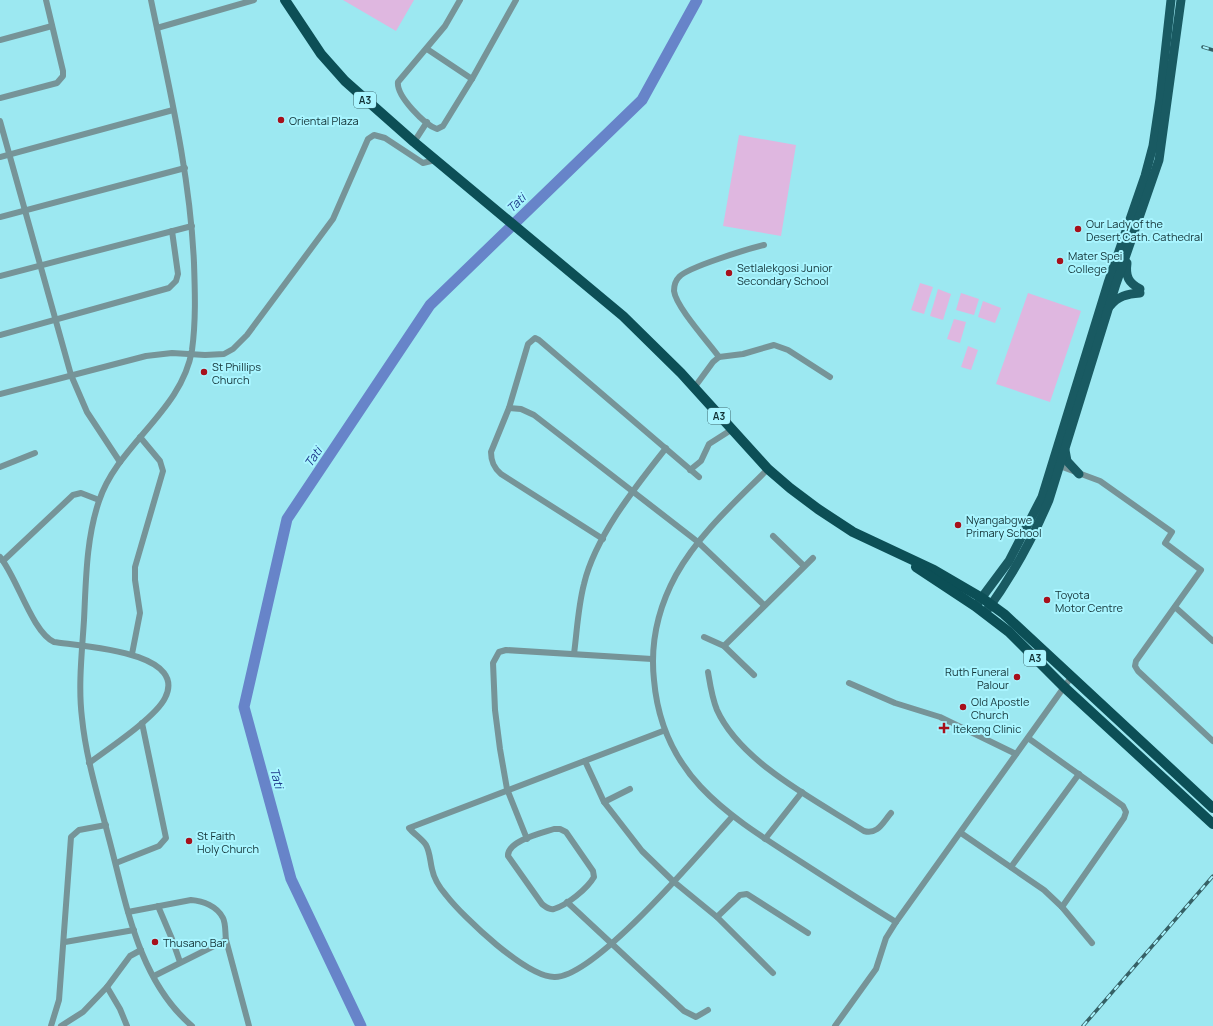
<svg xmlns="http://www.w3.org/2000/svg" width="1213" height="1026" font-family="Manrope,sans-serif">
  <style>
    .green { fill: #dfb7e0 }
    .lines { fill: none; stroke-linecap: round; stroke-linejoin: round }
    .river { stroke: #6784c9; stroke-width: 11 }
    .minor { stroke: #769498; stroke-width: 6 }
    .primary { stroke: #195a62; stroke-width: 9 }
    .trunk { stroke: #0c4f56; stroke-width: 10 }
    .rail-casing { stroke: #366166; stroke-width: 3.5 }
    .rail { stroke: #a9f5ff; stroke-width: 2; stroke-dasharray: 6; stroke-linecap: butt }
    .poi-dot { fill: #a7101b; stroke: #a9f5ff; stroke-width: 1.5 }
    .labels { text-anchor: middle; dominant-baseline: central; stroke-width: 4; stroke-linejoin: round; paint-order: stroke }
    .shield { fill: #a9f5ff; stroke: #406d73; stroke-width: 1 }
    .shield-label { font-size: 10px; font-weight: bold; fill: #133337 }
    .poi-label { font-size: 11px; fill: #133337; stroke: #a9f5ff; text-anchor: start }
    .water-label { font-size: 12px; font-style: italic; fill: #1d398a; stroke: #a9f5ff }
  </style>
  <rect width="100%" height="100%" fill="#9ce8f1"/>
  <g class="green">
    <polygon points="343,0 414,0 396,31"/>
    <polygon points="739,135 796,145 781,236 723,226"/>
    <polygon points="920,283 933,287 924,314 911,310"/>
    <polygon points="938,289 951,294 943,320 930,316"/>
    <polygon points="961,293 979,299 974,315 956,310"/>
    <polygon points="1028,293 1081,311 1050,402 996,384"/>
    <polygon points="983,301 1001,308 995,323 978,317"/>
    <polygon points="954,319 966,322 960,343 947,339"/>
    <polygon points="968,346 978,350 971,370 961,367"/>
  </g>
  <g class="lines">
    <polyline class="river" points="361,1026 291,879 244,707 287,519 430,305 642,100 697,0"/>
    <g class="minor">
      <path d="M151 0C169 87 190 174 194 263 195 292 196 321 192 350 182 411 118 444 99 501 86 539 86 581 84 620 82 652 78 686 82 718 86 758 98 796 108 835 126 901 137 979 192 1026"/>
      <path d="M460 0 445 26 398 82C396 96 425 125 437 129L443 126 472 79 516 0"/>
      <polyline points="157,28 254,0"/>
      <polyline points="0,40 52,26"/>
      <polyline points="427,49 472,79"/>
      <polyline points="0,98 57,83 63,76 63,71 46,0"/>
      <polyline points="0,121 71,375 87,412 120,462"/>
      <polyline points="414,142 427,122"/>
      <polyline points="0,157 173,110"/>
      <polyline points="0,217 185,168"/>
      <polyline points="0,276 192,226"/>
      <polyline points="0,335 169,288 176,281 178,274 172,231"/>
      <path d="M719 357C709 343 676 307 674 291 674 286 675 281 679 277 688 267 748 249 764 245"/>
      <polyline points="694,388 713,362 719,357 743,354 774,345 788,350 830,377"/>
      <polyline points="0,394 146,356 172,353 205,355 224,354 233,349 247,335 333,219 368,139 374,135 385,138 423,163 435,160"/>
      <polyline points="509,408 528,344 535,338 539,340 699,477"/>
      <polyline points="1057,465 1100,481 1172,532 1165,543 1201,570 1136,661 1135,666 1138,671 1213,741"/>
      <polyline points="0,467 35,453"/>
      <path d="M768 469C735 502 699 534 676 575 658 608 650 643 654 680 662 773 723 812 795 858 829 880 862 901 896 922"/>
      <polyline points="690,470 701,461 709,444 731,430"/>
      <polyline points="773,536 804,566"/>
      <path d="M603 539 501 474C494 468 491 462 491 452L509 408 521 409 534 415 698 542 764 605"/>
      <path d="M0 557C17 577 32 632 54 642 79 646 189 651 165 698 156 717 108 749 89 763"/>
      <polyline points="3,561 73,495 81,493 99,500"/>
      <polyline points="1175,607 1213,641"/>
      <polyline points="704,637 724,646 754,675"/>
      <polyline points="724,646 813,558"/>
      <polyline points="132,654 140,613 135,580 135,567 163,471 160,461 140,437"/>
      <path d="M574 654C577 631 578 607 584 584 595 537 636 486 666 448"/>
      <path d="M708 672C710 684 712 698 717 710 741 763 817 801 864 831 878 835 883 822 891 813"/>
      <polyline points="849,683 895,703 940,717 1016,754"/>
      <path d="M663 731 409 828C414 834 422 839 426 845 430 852 430 861 432 869 434 879 439 887 446 895 463 917 527 978 555 977 596 977 702 850 732 817"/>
      <polyline points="1028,738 1123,806 1126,812 1124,818 1062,907"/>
      <polyline points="585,761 604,802 642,851 673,881 717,917 773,973"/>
      <polyline points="604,802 630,789"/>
      <path d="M554 829H560L566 832 593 871 594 877C587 889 567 905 554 909 549 910 546 907 542 904L508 856C507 841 542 833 554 829Z"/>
      <polyline points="961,833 1044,890 1062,907 1092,943"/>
      <polyline points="527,839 507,789 500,749 495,710 493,663 499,652 506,650 652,659"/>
      <polyline points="765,839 802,792"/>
      <polyline points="116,863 159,846 166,838 142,723"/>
      <polyline points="1011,867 1079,774"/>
      <polyline points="567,902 684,1011 696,1017 708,1010"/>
      <polyline points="158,906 172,939 180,962"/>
      <path d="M128 912 191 900C203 901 217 906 223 918 226 924 225 933 226 940L154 976"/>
      <polyline points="717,917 740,895 747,894 808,933"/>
      <polyline points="226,940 249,1026"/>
      <polyline points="65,942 134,930"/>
      <polyline points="107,987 130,956 141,950"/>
      <polyline points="51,1026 59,1000 71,837 79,830 106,825"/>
      <polyline points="61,1026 83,1012 107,987 120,1009 127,1026"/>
      <polyline points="835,1026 876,969 886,938 896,922 1072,676"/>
    </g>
    <g class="primary">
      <path d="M1127 263C1125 277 1129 283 1140 289"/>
      <path d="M1110 306C1118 296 1127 294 1140 293"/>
      <polyline points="1065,450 1067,461 1079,474"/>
      <polyline points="977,604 1009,561 1042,497 1108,283 1145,176 1153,146 1160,99 1171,0"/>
      <path d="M985 613C1011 578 1032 540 1049 500L1116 284 1159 160 1181 0"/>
    </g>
    <g class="trunk">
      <polyline points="285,0 321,54 345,81 414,142 623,316 681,373 768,469 790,488 818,509 853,532 934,570 982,598 1004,614 1213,808"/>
      <polyline points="916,567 975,606 1009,632 1064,687 1213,824"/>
    </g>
    <g class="rail-casing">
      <g id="rail">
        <polyline points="1203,47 1213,50"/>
        <polyline points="1083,1026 1213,876"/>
      </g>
    </g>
    <use href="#rail" class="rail"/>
  </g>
  <g class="poi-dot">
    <circle cx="281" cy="120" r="4"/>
    <circle cx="1078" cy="229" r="4"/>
    <circle cx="1060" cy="261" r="4"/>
    <circle cx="729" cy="273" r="4"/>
    <circle cx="204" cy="372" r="4"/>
    <circle cx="958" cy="525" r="4"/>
    <circle cx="1047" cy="600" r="4"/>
    <circle cx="1017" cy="677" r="4"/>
    <circle cx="963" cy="707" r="4"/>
    <path d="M942 722h4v4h4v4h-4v4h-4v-4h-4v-4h4z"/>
    <circle cx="189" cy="841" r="4"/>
    <circle cx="155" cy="942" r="4"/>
  </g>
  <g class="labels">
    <g class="shield">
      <rect x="354" y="92" width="22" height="16" rx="3"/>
      <rect x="708" y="408" width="22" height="16" rx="3"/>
      <rect x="1024" y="650" width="22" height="16" rx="3"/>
    </g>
    <g class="shield-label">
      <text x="365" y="100">A3</text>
      <text x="719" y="416">A3</text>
      <text x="1035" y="658">A3</text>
    </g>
    <g class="poi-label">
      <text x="289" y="120">Oriental Plaza</text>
      <text x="1086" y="223">Our Lady of the<tspan x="1086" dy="13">Desert Cath. Cathedral</tspan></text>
      <text x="1068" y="255">Mater Spei<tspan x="1068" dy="13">College</tspan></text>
      <text x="737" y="267">Setlalekgosi Junior<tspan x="737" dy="13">Secondary School</tspan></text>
      <text x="212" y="366">St Phillips<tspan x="212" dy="13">Church</tspan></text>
      <text x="966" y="519">Nyangabgwe<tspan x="966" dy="13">Primary School</tspan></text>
      <text x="1055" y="594">Toyota<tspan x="1055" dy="13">Motor Centre</tspan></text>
      <text x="1009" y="671" text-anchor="end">Ruth Funeral<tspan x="1009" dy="13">Palour</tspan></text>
      <text x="971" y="701">Old Apostle<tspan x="971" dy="13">Church</tspan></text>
      <text x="953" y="728">Itekeng Clinic</text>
      <text x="197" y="835">St Faith<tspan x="197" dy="13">Holy Church</tspan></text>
      <text x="163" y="942">Thusano Bar</text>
    </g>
    <g class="water-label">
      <text transform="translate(516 203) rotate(-44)">Tati</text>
      <text transform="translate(313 457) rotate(-56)">Tati</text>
      <text transform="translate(277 778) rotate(75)">Tati</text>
    </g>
  </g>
</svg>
